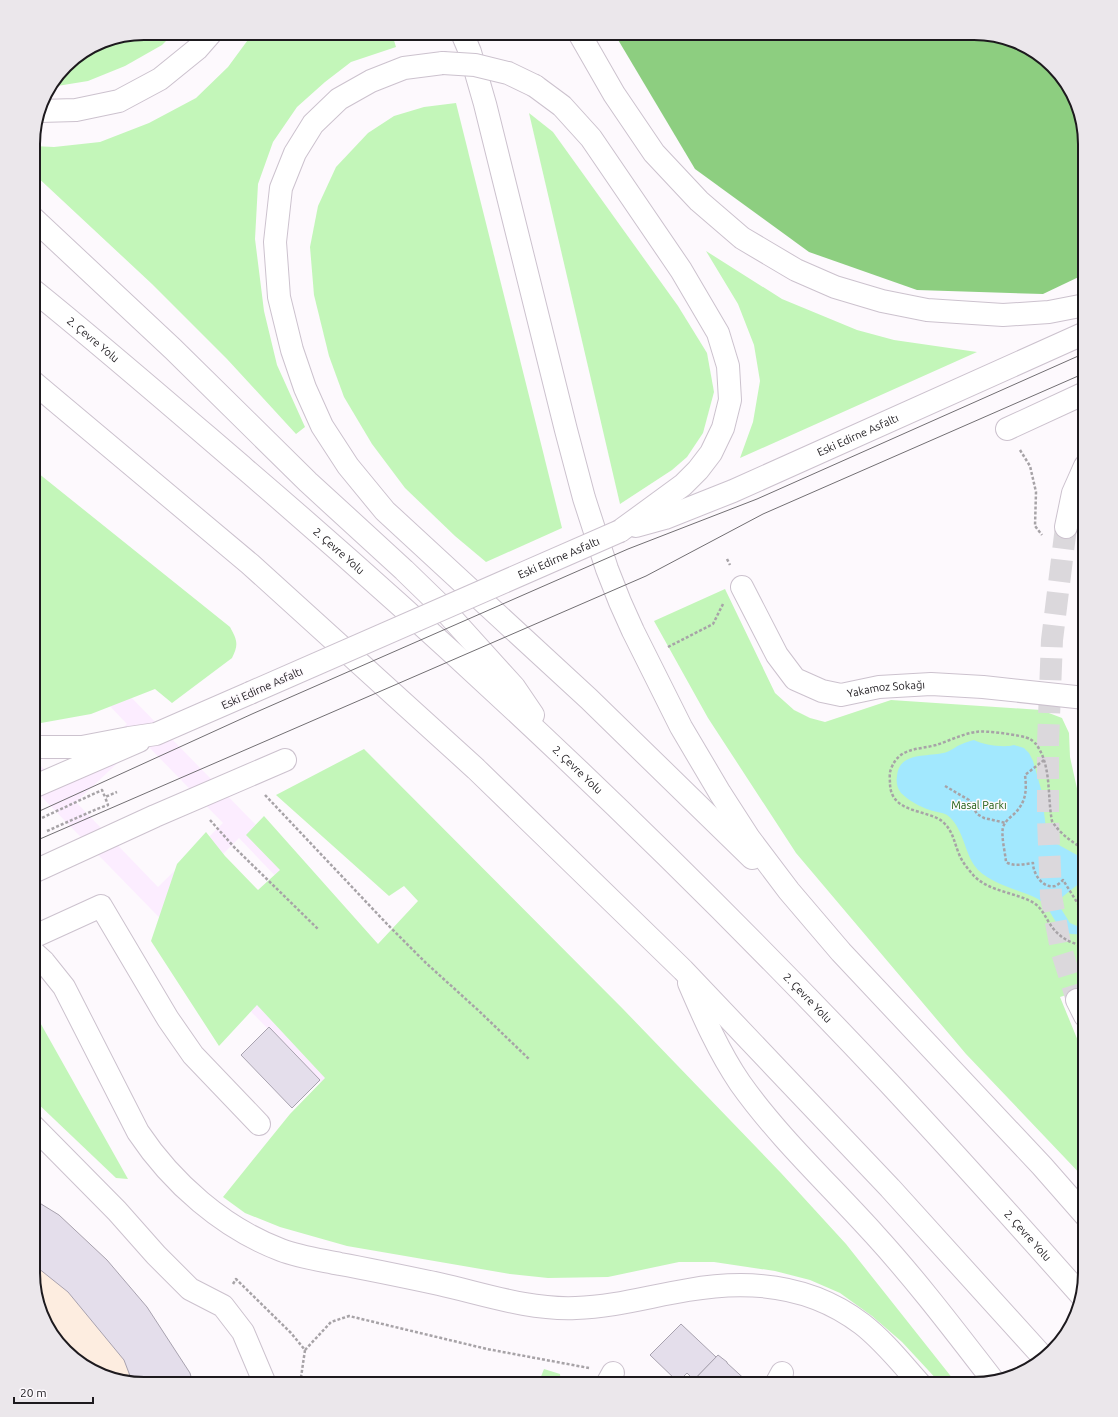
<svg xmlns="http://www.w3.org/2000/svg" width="1118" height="1417" font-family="Ubuntu,sans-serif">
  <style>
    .commercial { fill: #fdede0 }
    .built { fill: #fcedff; fill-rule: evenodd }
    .green { fill: #c3f6b9 }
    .forest { fill: #8dce80 }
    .water { fill: #a2e8fe }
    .building { fill: #e4deeb; stroke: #a8a2af }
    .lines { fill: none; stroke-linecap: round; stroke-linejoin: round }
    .highway-tunnel { stroke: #dbd8dc; stroke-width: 22; stroke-dasharray: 22 11; stroke-linecap: butt }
    .minor-casing { stroke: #ccc2ce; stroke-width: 24 }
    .major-casing { stroke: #ccc2ce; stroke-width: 24 }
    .highway-casing { stroke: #ccc2ce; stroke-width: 24 }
    .path { stroke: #a7a3a7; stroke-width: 2.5; stroke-dasharray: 3 2; stroke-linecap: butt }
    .minor { stroke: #fff; stroke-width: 22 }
    .major { stroke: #fff; stroke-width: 22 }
    .highway { stroke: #fff; stroke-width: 22 }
    .tram { stroke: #726f73; stroke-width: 1 }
    .highway-bridge-casing { stroke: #ccc2ce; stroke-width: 24; stroke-linecap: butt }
    .highway-bridge { stroke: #fff; stroke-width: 22 }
    .labels { text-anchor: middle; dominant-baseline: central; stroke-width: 3; stroke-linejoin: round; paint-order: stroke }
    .street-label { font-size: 11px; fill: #1d1a1e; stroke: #fdf9fd }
    .park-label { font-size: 11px; fill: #1d5c0f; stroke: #fdf9fd }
    .rim { fill: none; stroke: #1d1a1e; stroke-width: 2 }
  </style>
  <rect width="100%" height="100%" fill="#fdf9fd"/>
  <polygon class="commercial" points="33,1199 59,1215 107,1260 193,1384 144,1384 95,1372 52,1335 33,1273"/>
  <path class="built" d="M33 597 521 1096 427 1192 33 788V758L61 786 127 724 36 629ZM142 740 223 823 158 887 76 802ZM239 838 328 931 211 866Z"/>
  <g class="green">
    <polygon points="144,33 174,33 162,45 125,66 88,81 51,87 71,61 102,41"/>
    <polygon points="253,33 400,33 392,34 396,47 351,62 325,82 297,107 273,142 258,184 255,239 264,311 277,365 305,427 296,434 227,359 152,284 33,173 33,146 54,147 100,142 149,123 196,98 228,67"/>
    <polygon points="456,103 562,528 486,562 455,536 405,488 372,444 344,397 329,356 314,295 310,247 318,206 336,167 368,133 394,116 424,107"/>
    <polygon points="529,113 553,132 678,306 707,353 714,392 703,433 687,457 672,470 620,504"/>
    <polygon points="706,251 782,299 857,330 894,340 977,352 740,458 753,422 760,381 754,345 738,304"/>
    <path d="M33 469 230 627C237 640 239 644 232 658L172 703 155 689 91 714 41 723 33 722Z"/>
    <polygon points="725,589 775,693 794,710 810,718 825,722 891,700 1041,710 1062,718 1069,733 1070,757 1078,793 1085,806 1085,989 1060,997 1085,1058 1085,1179 966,1054 796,853 708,718 654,621"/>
    <polygon points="364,749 623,1009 781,1173 846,1244 957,1384 941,1384 902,1342 872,1316 840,1293 810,1280 775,1271 714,1262 679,1262 608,1277 548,1278 510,1274 347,1246 280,1227 245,1213 223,1197 290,1114 325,1078 257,1005 219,1046 151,941 177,864 206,832 225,856 258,890 280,870 246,835 264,816 378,944 418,901 404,886 389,896 276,795"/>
    <polygon points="33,1010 128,1179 116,1178 33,1099"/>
    <polygon points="544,1369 560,1374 561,1384 538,1384"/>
  </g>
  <polygon class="forest" points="614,33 981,33 1029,48 1066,82 1085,144 1085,274 1043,294 917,290 809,252 695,169"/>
  <path class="water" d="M974 740C983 745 1005 748 1014 745L1024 748 1029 753 1033 761 1041 789 1046 828 1057 844 1077 855 1083 864 1084 874 1081 882 1061 898 1058 904 1070 923 1077 926 1085 922V933C1053 941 1057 910 1038 899 1019 889 987 884 974 865 964 850 963 827 947 815 942 812 935 812 930 810 920 807 908 800 901 793 897 788 896 782 897 776 899 752 926 757 943 753 950 752 956 746 962 744 966 742 970 741 974 740Z"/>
  <g class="building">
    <polygon points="269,1027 320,1080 292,1108 241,1055"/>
    <polygon points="33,1199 59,1215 107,1260 147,1307 190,1373 193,1384 144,1384 132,1381 124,1360 68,1292 33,1264"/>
    <polygon points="681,1324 716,1357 694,1380 687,1373 678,1382 650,1355"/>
    <polygon points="718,1355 727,1362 727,1363 750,1384 690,1384"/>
  </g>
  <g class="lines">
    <polyline class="highway-tunnel" points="1066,527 1052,640 1048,743 1048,819 1051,896 1061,949 1077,1000"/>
    <g class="minor-casing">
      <g id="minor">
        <path id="s1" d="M742 587 777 655 795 679 822 691 841 695 879 687 931 684 983 687 1085 698"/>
        <polyline points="33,937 101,906 168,1019 193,1055 259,1124"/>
        <polyline points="33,1126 117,1211 156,1255 190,1289 223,1306 243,1332 265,1384"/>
        <polyline points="607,1384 613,1373"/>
        <polyline points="776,1384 782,1373"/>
      </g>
    </g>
    <g class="major-casing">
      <polyline id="major" points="33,787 139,741"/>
    </g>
    <g class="highway-casing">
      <g id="highway">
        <polyline points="462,33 470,52 485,104 566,430 584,498 607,569 620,602 633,631 681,727 720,793 749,838 789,891 841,952 1042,1166 1085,1215"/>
        <polyline points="579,33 614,94 654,153 699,201 742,238 796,270 835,287 882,301 927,310 1003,315 1049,312 1085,305"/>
        <polyline points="443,63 404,68 371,81 339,99 313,124 295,153 281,188 275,242 279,297 292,350 305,388 322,426 348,466 385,511 589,699 752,858"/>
        <polyline points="535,86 562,106 591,138 681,270 718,333 728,366 730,400 723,428 711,453 698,470 683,485 620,531"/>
        <polyline points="40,111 76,110 119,101 160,79 197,49 211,33"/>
        <polyline points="33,218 173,349 308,482 404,570 438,603 514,687 533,715"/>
        <path id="s2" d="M33 290C105 348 175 409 245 469 470 662 686 867 889 1083 954 1153 1017 1223 1080 1294"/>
        <polyline points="33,382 250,564 476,769 683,970 890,1188 1043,1357"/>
        <polyline points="1007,429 1085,393"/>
        <path id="s3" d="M636 526 665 518 733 491 1085 333"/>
        <polyline points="1066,527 1073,493 1085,466"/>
        <polyline points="33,747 82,747 129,738 156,734 250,693"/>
        <polyline points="33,872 155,816 285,760"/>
        <path d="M33 952 44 962 64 987 138 1132C172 1183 223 1228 281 1250 299 1257 321 1260 340 1264 373 1270 406 1277 439 1284 484 1294 529 1310 576 1308 614 1307 651 1296 688 1290 750 1279 811 1285 862 1324 884 1341 902 1364 920 1384"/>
        <path d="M689 983C704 1018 719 1052 740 1083 779 1138 830 1185 875 1235 917 1281 954 1330 992 1379"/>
        <polyline points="1077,1000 1085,1016"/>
      </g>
    </g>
    <g class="path">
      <polyline points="1020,450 1030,466 1036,492 1035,526 1042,535"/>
      <polyline points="727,559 730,565"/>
      <polyline points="668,647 713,624 723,604"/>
      <path d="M1044 760 1025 775C1027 791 1026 803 1013 815 1009 818 1005 822 1003 827 1001 837 1005 851 1006 862 1014 867 1024 864 1033 863 1033 874 1043 889 1055 886 1058 885 1061 882 1063 880L1085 915"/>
      <polyline points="945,786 969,800 977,814 984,818 1006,823"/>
      <polyline points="265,795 387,924 426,963 479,1011 530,1060"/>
      <polyline points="210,820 234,847 319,930"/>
      <polyline points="33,822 102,790 105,797 117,792"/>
      <polyline points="47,831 97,809 108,805 105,797"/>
      <path d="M1085 946C1072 944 1060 938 1052 927 1046 919 1043 909 1034 903 1015 892 990 892 974 876 968 869 962 862 959 854 954 842 953 831 943 822 928 809 891 814 890 784 890 780 889 773 891 769 899 747 918 750 936 745 949 741 962 734 976 732 984 730 1022 735 1030 739 1032 740 1035 743 1036 744 1052 766 1047 796 1052 821 1060 834 1072 842 1085 850"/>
      <polyline points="233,1284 236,1279 291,1333 305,1350 300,1384"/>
      <polyline points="305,1350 331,1322 349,1316 487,1349 589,1368"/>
      <polyline points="321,1384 322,1375"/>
    </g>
    <use href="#minor" class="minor"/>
    <use href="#major" class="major"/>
    <use href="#highway" class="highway"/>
    <g class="tram">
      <polyline points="33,814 252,714 628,549 757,499 1085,353"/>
      <polyline points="33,842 646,576 763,514 1085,373"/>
    </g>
    <g class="highway-bridge-casing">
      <g id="highway-bridge">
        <polyline points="443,63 475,65 508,73 535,86"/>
        <path id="s4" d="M250 693 620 531"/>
      </g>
    </g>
    <use href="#highway-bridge" class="highway-bridge"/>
  </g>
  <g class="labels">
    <g class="street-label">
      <text stroke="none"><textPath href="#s2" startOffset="78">2. Çevre Yolu</textPath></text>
      <text stroke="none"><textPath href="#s3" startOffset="240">Eski Edirne Asfaltı</textPath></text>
      <text stroke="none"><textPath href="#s2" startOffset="402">2. Çevre Yolu</textPath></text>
      <text stroke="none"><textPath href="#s4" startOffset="337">Eski Edirne Asfaltı</textPath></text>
      <text transform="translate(262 688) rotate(-24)">Eski Edirne Asfaltı</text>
      <text stroke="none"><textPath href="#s1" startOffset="201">Yakamoz Sokağı</textPath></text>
      <text stroke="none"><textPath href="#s2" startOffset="726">2. Çevre Yolu</textPath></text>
      <text stroke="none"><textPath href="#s2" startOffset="1050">2. Çevre Yolu</textPath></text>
      <text stroke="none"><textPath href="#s2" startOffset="1374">2. Çevre Yolu</textPath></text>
    </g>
    <g class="park-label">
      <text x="979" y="805">Masal Parkı</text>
    </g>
  </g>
  <path d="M0 0H1118V1417H0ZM144 40H974A104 104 0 0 1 1078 144V1273A104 104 0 0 1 974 1377H144A104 104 0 0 1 40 1273V144A104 104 0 0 1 144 40Z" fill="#ebe7eb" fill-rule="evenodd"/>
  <path class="rim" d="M144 40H974A104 104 0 0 1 1078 144V1273A104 104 0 0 1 974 1377H144A104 104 0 0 1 40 1273V144A104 104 0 0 1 144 40Z"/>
  <path d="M14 1397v6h79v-6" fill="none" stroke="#1d1a1e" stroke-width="2"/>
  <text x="20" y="1397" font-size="12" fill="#1d1a1e" stroke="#fdf9fd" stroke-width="3" paint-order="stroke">20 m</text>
</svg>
